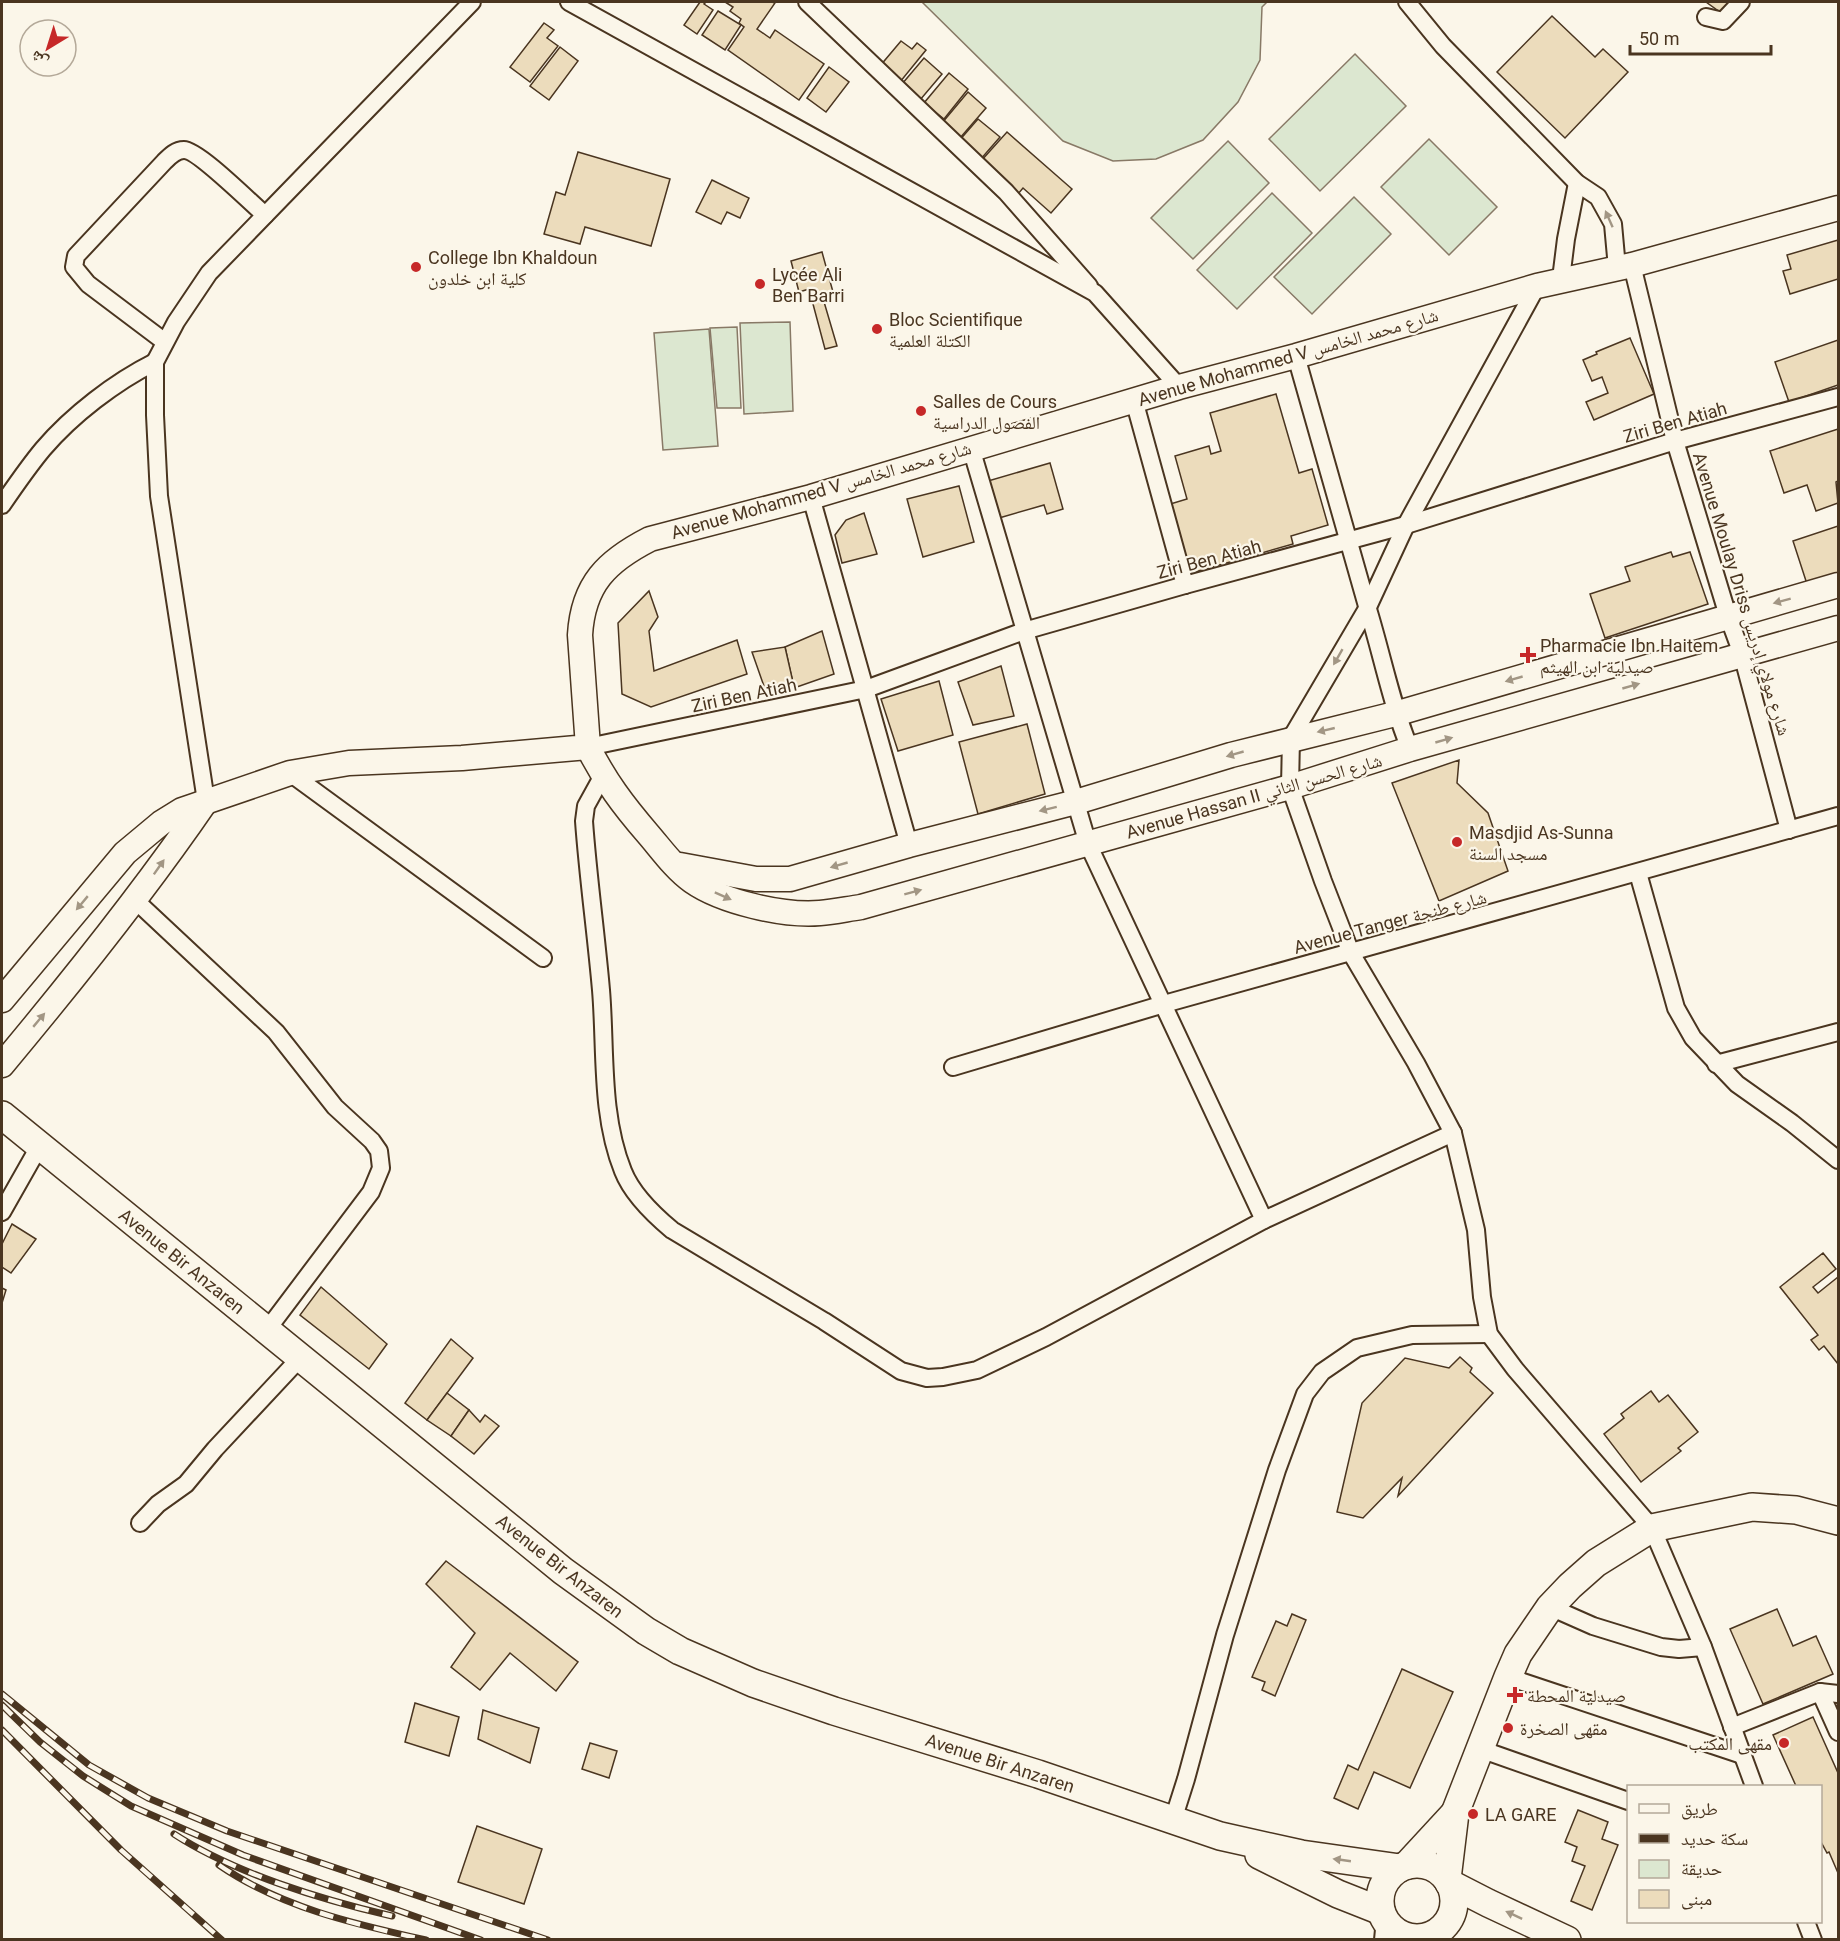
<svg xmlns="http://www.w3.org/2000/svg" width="1840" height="1941" font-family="Roboto,'Noto Naskh Arabic',sans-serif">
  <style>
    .green { fill: #dce7d0; stroke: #887966; stroke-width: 1.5 }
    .building { fill: #ecdcbc; stroke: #4a3520; stroke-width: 1.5 }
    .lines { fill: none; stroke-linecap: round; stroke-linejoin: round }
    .street-casing { stroke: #4a3520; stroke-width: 20 }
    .secondary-casing { stroke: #4a3520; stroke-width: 27 }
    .primary-casing { stroke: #4a3520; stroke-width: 30 }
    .street { stroke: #fbf6e9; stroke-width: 16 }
    .secondary { stroke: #fbf6e9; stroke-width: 24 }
    .primary { stroke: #fbf6e9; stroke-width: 27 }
    .rail-casing { stroke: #4a3520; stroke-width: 7 }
    .rail { stroke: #fbf6e9; stroke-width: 4.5; stroke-dasharray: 14; stroke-linecap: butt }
    .oneway { fill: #a29684 }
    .poi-dot { fill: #c62828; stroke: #fbf6e9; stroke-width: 2 }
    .labels { text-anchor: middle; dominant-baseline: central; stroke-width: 4.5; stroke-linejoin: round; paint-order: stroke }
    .poi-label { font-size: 18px; fill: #4a3520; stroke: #fbf6e9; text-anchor: start }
    .street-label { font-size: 18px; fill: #4a3520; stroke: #fbf6e9 }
  </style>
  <rect width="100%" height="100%" fill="#fbf6e9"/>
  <g class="green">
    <polygon points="922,2 1267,2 1262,7 1260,60 1238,102 1203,140 1156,159 1113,161 1063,141"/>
    <polygon points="1355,54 1406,106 1320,191 1269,139"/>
    <polygon points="1429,139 1497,207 1449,255 1381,187"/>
    <polygon points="1228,141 1269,183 1193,259 1151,218"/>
    <polygon points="1272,193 1312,233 1237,309 1197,270"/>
    <polygon points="1354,197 1391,234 1312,314 1274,277"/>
    <polygon points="790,322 793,411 744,414 740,323"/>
    <polygon points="737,327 741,408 717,408 710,328"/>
    <polygon points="709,329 718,446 663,450 654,333"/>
  </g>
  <g class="building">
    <polygon points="700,2 706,2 704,4 713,10 697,34 684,25"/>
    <polygon points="725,2 772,2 775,3 757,29 770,38 775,30 824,64 799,100 728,50 744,27 739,23 741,19 730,11 733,7"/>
    <polygon points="1706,2 1729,2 1720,12"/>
    <polygon points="718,11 741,25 725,50 702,35"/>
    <polygon points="1552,16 1595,57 1603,49 1628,72 1565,138 1497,72"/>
    <polygon points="544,23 554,30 547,38 558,46 530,82 510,67"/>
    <polygon points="901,41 912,49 917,43 926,50 900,82 880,66"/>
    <polygon points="560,47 578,61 549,100 530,86"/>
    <polygon points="924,58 942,74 920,100 902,84"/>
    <polygon points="829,67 849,82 826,112 807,98"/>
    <polygon points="949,73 968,89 944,119 924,103"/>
    <polygon points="968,92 986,108 960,138 942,123"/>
    <polygon points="978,119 1000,137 980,160 958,142"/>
    <polygon points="1007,132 1072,189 1051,213 1023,188 1018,194 981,161"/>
    <polygon points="578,152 670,179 651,246 585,227 580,244 544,234 556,192 565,195"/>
    <polygon points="712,180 749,198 740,218 727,212 721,224 696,212"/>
    <polygon points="1838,240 1838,279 1790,294 1783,271 1791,269 1787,255"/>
    <polygon points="822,252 833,292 822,295 837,346 825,349 809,289 799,292 791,261"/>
    <polygon points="1630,338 1654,394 1594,420 1586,402 1608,393 1602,377 1592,381 1583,360 1597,354 1596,352"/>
    <polygon points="1838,340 1838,385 1789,402 1775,362"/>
    <polygon points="1276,394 1299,473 1312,469 1328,525 1291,536 1293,544 1188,574 1167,505 1187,499 1175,456 1209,446 1211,454 1221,451 1210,413"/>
    <polygon points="1838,429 1838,481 1836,482 1838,503 1816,511 1807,485 1784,493 1770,451"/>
    <polygon points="1050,463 1063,509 1047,514 1044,505 999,518 988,481"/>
    <polygon points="959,486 974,542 923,557 907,499"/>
    <polygon points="864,513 877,554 842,563 835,535 846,520"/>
    <polygon points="1838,526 1838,573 1807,584 1793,541"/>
    <polygon points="1671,552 1673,557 1690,552 1708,604 1605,638 1590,594 1630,581 1625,567"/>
    <polygon points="649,591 658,617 649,631 654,671 737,640 747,674 651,707 622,694 618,623"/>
    <polygon points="822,631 834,674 794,688 785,647"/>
    <polygon points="785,647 793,682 765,689 752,652"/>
    <polygon points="1001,666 1014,716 973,725 958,682"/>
    <polygon points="939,681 953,735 898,751 881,699"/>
    <polygon points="1027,724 1045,794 978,814 959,742"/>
    <polygon points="1459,760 1457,783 1488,813 1508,871 1439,901 1392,783"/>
    <polygon points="12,1224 36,1239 11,1273 2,1267 2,1244"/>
    <polygon points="1823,1253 1836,1269 1813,1287 1818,1293 1838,1277 1838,1364 1824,1346 1819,1350 1811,1340 1818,1335 1780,1287"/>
    <polygon points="321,1287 387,1344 369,1369 300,1315"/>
    <polygon points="2,1288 6,1290 2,1303"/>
    <polygon points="451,1339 473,1358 427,1420 405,1403"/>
    <polygon points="1460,1357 1472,1368 1470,1372 1493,1393 1398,1496 1402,1478 1363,1518 1337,1512 1362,1403 1405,1358 1449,1368"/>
    <polygon points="1651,1391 1659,1402 1668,1395 1698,1432 1678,1448 1681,1451 1641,1482 1604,1434 1624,1418 1621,1414"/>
    <polygon points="447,1393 469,1410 451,1436 427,1420"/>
    <polygon points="469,1410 480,1422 485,1415 499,1426 474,1454 451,1436"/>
    <polygon points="446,1561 578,1662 556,1691 510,1653 480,1690 451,1667 475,1633 426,1584"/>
    <polygon points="1777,1609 1793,1646 1816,1636 1833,1674 1763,1704 1730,1629"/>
    <polygon points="1292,1614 1306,1620 1275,1696 1262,1690 1265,1682 1252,1677 1276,1621 1287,1626"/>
    <polygon points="1402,1669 1453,1692 1410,1788 1374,1772 1358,1809 1334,1798 1348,1765 1358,1770"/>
    <polygon points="415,1703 459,1717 449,1756 405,1742"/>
    <polygon points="483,1710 539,1728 530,1763 478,1739"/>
    <polygon points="1813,1717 1838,1773 1838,1873 1829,1852 1827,1853 1820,1840 1820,1786 1796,1786 1773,1735"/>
    <polygon points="590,1743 617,1751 609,1778 582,1769"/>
    <polygon points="1578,1810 1608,1822 1602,1839 1618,1845 1592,1910 1571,1901 1585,1866 1572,1861 1577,1847 1565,1842"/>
    <polygon points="477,1826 542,1849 524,1904 458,1882"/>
  </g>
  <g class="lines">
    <g class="street-casing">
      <g id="street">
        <polyline points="569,2 1095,293 1179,387"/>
        <polyline points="807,2 1006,192 1089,286"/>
        <polyline points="1407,2 1443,46 1577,183 1598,197 1613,224 1617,268"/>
        <polyline points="1706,17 1723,21 1741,2"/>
        <polyline points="1632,265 1675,441 1728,616 1742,654 1789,830"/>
        <polyline points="1561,279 1566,239 1577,183"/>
        <polyline points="1537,286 1406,525 1368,607 1291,738 1290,787 1323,881 1351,953 1416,1063 1453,1133 1476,1230 1482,1297 1489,1334 1515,1369 1652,1528 1703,1647 1754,1786"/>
        <path d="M165 342 88 284 74 267 76 256 164 162C169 157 175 150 184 150 198 150 252 204 265 215"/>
        <path d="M1296 356C1319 439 1343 522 1367 606 1382 654 1391 703 1410 749"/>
        <polyline points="1134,400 1185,585"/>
        <polyline points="971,448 1088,844 1264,1220"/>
        <polyline points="811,497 909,845"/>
        <path d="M2 505C15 486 28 467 43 449 72 415 115 382 155 362"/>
        <polyline points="588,747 866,689 1024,631 1185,585 1406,525 1675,441 1838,397"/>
        <polyline points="290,773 543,958"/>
        <path d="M602 777 586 806 584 821C588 877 596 933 601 990 606 1049 600 1114 623 1171 632 1194 654 1215 672 1230L824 1321 901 1371 927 1378 943 1377 977 1370 1046 1337 1264 1220 1453 1133"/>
        <polyline points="206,801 159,496 155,415 155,362 176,322 209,273 472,2"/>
        <polyline points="1638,873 1676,1008 1693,1038 1737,1084 1792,1123 1838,1160"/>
        <polyline points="135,900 276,1032 335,1107 372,1141 379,1151 381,1168 371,1192 267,1330"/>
        <polyline points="1716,1064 1838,1032"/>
        <polyline points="953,1067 1164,1004 1838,816"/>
        <polyline points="2,1212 40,1145"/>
        <polyline points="140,1523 158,1504 186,1484 215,1449 301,1357"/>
        <polyline points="1550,1607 1593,1626 1661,1647 1679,1649 1703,1647"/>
        <polyline points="1508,1677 1742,1755"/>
        <polyline points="1820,1692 1838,1732"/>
        <polyline points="1732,1727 1820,1692 1838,1694"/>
        <polyline points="1480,1749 1628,1801"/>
        <polyline points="1173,1820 1186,1779 1225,1635 1277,1470 1305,1394 1322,1372 1357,1348 1412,1335 1489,1334"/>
        <polyline points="1806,1922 1813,1940"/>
        <polyline points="1383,1940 1385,1919"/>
        <polyline points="1423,1940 1425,1937"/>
      </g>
    </g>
    <g class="secondary-casing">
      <g id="secondary">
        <path d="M588 747C605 781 623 805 648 834 661 849 675 869 692 881 722 902 783 916 820 913 833 912 847 909 861 907L1290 787 1410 749 1838 628"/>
        <polyline points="680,865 756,879 790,879 909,845 1076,802 1231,755 1395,714 1838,585"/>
        <path d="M2 1000 125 853 161 823 182 810 290 773 349 763 462 758 588 747 580 635C583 584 607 561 650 539L811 497 1179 387 1296 356 1537 286 1632 265 1838 208"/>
        <path d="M2 1065C73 980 143 893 206 801"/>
      </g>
    </g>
    <g class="primary-casing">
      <g id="primary">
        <polyline points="2,1115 563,1571 646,1631 680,1651 753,1683 834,1711 1038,1774 1220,1836 1301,1854 1400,1868"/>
        <polyline points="1259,1855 1338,1894 1381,1911"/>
        <circle cx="1417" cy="1901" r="37"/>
        <polyline points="1407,1865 1455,1813"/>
        <polyline points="1447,1879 1455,1813 1508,1677 1518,1654 1550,1607 1570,1586 1596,1563 1652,1528 1752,1507 1796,1510 1838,1521"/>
        <polyline points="1449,1883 1488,1903 1567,1940"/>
      </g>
    </g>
    <use href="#street" class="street"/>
    <use href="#secondary" class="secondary"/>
    <use href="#primary" class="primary"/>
    <g class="rail-casing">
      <g id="rail">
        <polyline points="2,1694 89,1765 148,1798 227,1831 548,1940"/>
        <polyline points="2,1705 40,1742 83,1776 131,1806 243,1855 481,1940"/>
        <polyline points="2,1730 121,1850 222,1940"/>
        <path d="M174 1834C234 1873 322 1900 392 1916"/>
        <path d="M219 1865C280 1907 354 1924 426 1940"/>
      </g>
    </g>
    <use href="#rail" class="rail"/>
  </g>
  <defs><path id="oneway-solid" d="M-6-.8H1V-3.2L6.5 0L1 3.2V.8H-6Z" transform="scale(1.5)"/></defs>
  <g class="oneway">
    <use href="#oneway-solid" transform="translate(1609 219) rotate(-114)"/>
    <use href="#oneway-solid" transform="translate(1782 601) rotate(165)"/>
    <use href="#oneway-solid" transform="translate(1338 657) rotate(120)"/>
    <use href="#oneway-solid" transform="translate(1514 679) rotate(164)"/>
    <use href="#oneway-solid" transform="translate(1631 686) rotate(-16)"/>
    <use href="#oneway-solid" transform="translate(1326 730) rotate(167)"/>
    <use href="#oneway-solid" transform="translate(1444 740) rotate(-16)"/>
    <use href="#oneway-solid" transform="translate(1235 754) rotate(164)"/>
    <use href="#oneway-solid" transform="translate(1048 809) rotate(166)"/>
    <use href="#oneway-solid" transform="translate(839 865) rotate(164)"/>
    <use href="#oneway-solid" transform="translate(159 867) rotate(-55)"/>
    <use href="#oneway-solid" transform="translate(913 892) rotate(-15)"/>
    <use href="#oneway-solid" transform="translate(723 896) rotate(24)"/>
    <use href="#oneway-solid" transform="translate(82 903) rotate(130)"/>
    <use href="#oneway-solid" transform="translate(39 1020) rotate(-50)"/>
    <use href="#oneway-solid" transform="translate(1342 1860) rotate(-172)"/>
    <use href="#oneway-solid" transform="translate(1514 1915) rotate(-155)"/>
  </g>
  <g class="poi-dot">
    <circle cx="416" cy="267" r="6"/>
    <circle cx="760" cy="284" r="6"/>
    <circle cx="877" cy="329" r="6"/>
    <circle cx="921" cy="411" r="6"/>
    <path d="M1525 646h6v6h6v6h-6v6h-6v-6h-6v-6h6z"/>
    <circle cx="1457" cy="842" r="6"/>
    <path d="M1512 1686h6v6h6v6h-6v6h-6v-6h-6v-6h6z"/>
    <circle cx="1508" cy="1728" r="6"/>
    <circle cx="1784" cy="1743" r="6"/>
    <circle cx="1473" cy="1814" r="6"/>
  </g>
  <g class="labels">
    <g class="poi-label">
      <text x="428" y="257">College Ibn Khaldoun<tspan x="428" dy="21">كلية ابن خلدون</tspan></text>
      <text x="772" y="274">Lycée Ali<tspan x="772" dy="21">Ben Barri</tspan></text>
      <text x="889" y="319">Bloc Scientifique<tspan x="889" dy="21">الكتلة العلمية</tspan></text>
      <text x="933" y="401">Salles de Cours<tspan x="933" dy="21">الفصول الدراسية</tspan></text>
      <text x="1540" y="645">Pharmacie Ibn Haitem<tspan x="1540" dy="21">صيدلية ابن الهيثم</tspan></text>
      <text x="1469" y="832">Masdjid As-Sunna<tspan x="1469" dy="21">مسجد السنة</tspan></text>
      <text x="1527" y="1695">صيدلية المحطة</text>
      <text x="1520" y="1728">مقهى الصخرة</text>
      <text x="1772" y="1743" text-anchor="end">مقهى المكتب</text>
      <text x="1485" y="1814">LA GARE</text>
    </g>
    <g class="street-label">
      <text transform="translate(1288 357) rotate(-16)">Avenue Mohammed V شارع محمد الخامس</text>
      <text transform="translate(1675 422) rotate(-16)">Ziri Ben Atiah</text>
      <text transform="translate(821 490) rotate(-16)">Avenue Mohammed V شارع محمد الخامس</text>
      <text transform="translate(1209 559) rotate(-15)">Ziri Ben Atiah</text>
      <text transform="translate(1742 594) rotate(73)">Avenue Moulay Driss شارع مولاي إدريس</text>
      <text transform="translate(744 695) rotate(-12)">Ziri Ben Atiah</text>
      <text transform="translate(1254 796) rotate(-16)">Avenue Hassan II شارع الحسن الثاني</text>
      <text transform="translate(1390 922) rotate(-15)">Avenue Tanger شارع طنجة</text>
      <text transform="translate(182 1261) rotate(39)">Avenue Bir Anzaren</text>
      <text transform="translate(560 1566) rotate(38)">Avenue Bir Anzaren</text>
      <text transform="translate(1000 1763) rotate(18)">Avenue Bir Anzaren</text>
    </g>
  </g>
  <rect width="1840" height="1941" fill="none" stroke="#4a3520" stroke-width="6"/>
  <rect x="1627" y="1785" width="195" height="138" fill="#fbf6e9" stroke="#b4a999" stroke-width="1.5"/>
  <rect x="1639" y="1804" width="30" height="9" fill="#fbf6e9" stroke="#b4a999" stroke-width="1.5"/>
  <text x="1681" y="1815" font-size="18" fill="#4a3520">طريق</text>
  <rect x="1639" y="1834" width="30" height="9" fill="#4a3520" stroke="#b4a999" stroke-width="1.5"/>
  <text x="1681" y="1845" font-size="18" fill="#4a3520">سكة حديد</text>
  <rect x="1639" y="1860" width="30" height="18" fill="#dce7d0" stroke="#b4a999" stroke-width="1.5"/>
  <text x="1681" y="1875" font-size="18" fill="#4a3520">حديقة</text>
  <rect x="1639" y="1890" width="30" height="18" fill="#ecdcbc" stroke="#b4a999" stroke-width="1.5"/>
  <text x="1681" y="1905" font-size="18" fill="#4a3520">مبنى</text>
  <g transform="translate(48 48) rotate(218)"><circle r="28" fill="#fbf6e9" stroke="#b4a999" stroke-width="1.5"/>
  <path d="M0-4.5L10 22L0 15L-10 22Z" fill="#c62828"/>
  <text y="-9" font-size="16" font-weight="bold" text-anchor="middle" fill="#4a3520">ش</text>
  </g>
  <path d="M1630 45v9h141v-9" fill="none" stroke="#4a3520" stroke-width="3"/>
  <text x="1639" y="45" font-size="18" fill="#4a3520" stroke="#fbf6e9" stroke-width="4.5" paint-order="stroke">50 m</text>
</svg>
